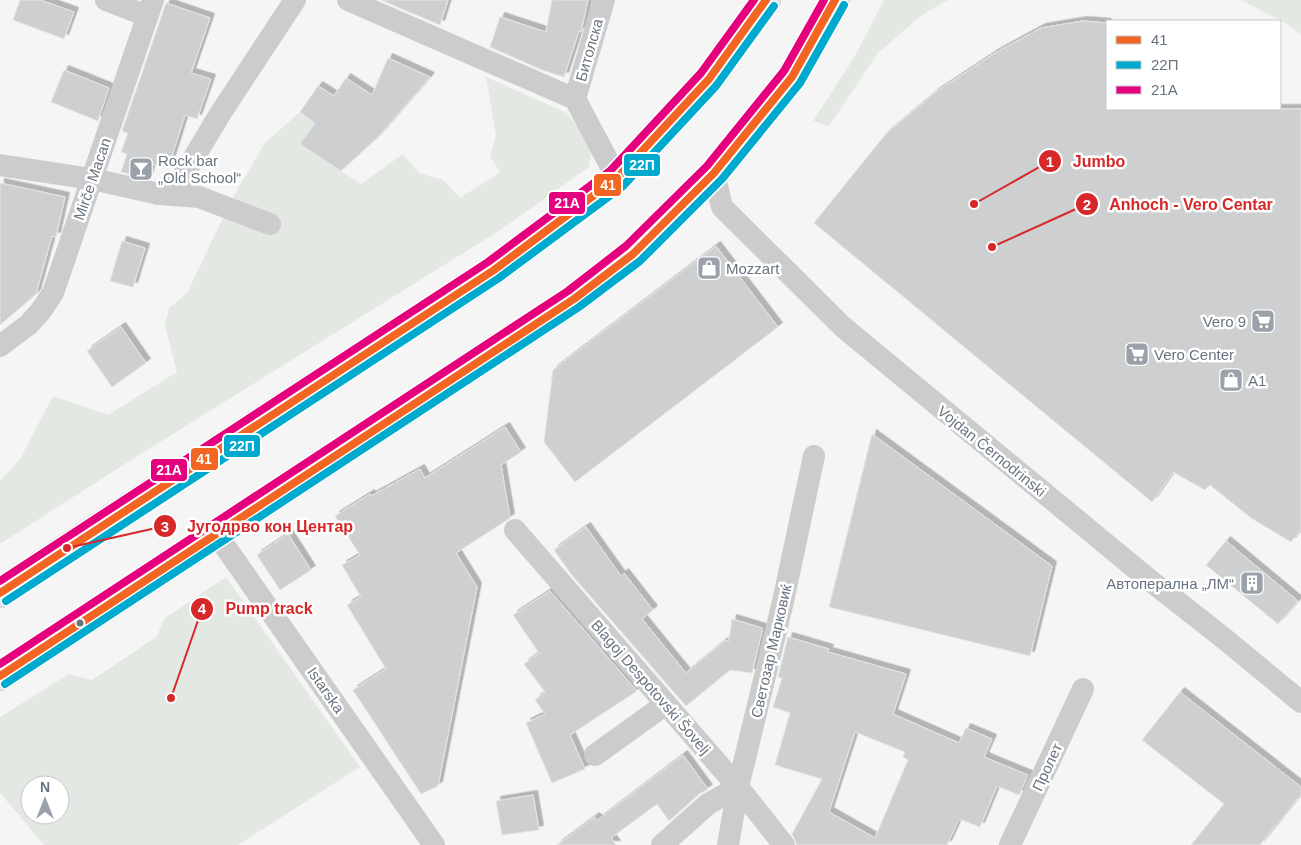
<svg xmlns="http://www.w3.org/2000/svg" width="1301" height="845" font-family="Helvetica,sans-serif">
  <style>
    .green { fill: #e4e8e3; fill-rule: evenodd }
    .building { fill: #cecfd0; stroke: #e4e4e4; fill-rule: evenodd; filter: url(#shadow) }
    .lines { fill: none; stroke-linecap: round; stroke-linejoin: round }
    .secondary-casing { stroke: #d1d2d3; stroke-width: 30 }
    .street { stroke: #cccccd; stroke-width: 22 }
    .secondary { stroke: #e0e0e1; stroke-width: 28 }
    .bus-1-casing { stroke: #fff; stroke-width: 11 }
    .bus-2-casing { stroke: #fff; stroke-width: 11 }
    .bus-3-casing { stroke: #fff; stroke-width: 11 }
    .bus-1 { stroke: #f26522; stroke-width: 8 }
    .bus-2 { stroke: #00a9ce; stroke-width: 8 }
    .bus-3 { stroke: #e5007d; stroke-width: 8 }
    .bus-dot { fill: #697481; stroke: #fff; stroke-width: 2 }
    .labels { text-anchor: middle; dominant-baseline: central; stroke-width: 5; stroke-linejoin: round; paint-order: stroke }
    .street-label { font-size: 15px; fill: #697481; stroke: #fff }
    .poi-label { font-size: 15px; fill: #697481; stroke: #fff; text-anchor: start }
    .leader { fill: none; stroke: #d62828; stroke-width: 2 }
    .callout-dot { fill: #d62828; stroke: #fff; stroke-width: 2 }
    .mark-label { font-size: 15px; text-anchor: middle; font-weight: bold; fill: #fff }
    .callout-label { font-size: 16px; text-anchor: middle; font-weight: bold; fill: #d62828; stroke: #fff; stroke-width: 5; stroke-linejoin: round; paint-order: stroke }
    .line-badge { stroke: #fff; stroke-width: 2 }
    .badge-label { font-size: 14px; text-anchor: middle; font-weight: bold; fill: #fff }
  </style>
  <defs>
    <filter id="shadow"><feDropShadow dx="4.5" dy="-4.5" stdDeviation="0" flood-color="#0004"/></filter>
  </defs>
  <rect width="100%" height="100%" fill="#f5f5f5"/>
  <g class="green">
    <polygon points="884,0 948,0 922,15 878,53 829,126 813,121 855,56"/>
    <polygon points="1241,0 1301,0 1301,35 1289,25"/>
    <polygon points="486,77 567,113 592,147 589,167 502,229 131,460 0,544 0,481 20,459 53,396 108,415 177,372 165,325 169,308 187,293 232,199 265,143 300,112 315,123 300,144 361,184 403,154 419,173 443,180 460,198 500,172 490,156 496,136"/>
    <path d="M226 577 360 767 238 845H44L0 793V717L69 674 92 680 156 637 165 618ZM30 785H60V815H30Z"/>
  </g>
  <g class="building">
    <polygon points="20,0 40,0 74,12 64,39 13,20"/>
    <polygon points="381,0 448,0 440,25"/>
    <polygon points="552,0 588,0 581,32 579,31 564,77 542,70 490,47 500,17 546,32"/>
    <polygon points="166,3 210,18 191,73 211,79 197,119 185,115 168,169 152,164 148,178 121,172 127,154 121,152 128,133 122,131"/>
    <polygon points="1083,21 1107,23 1107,109 1301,109 1301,529 1291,542 1251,518 1210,485 1205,490 1173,472 1152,502 814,223 885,135 936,92 995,53 1041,28"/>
    <polygon points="388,58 430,77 378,137 341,171 300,144 315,123 300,112 318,86 334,96 346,78 372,95"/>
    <polygon points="64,70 109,88 98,121 51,102"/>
    <polygon points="0,183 65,197 56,237 52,236 36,294 0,325"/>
    <polygon points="122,241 145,248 133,287 110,281"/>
    <polygon points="716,246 778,327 575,482 544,442 553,370"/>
    <polygon points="121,327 146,363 112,387 87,351"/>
    <polygon points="505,427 521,452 501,465 510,518 456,553 477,587 438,786 421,794 353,690 386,669 347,605 361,597 342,565 360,555 335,516 370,494 371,496 420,469 425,478"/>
    <polygon points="872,434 1052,566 1030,656 829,607"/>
    <polygon points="586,527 621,576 624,573 653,610 642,619 686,673 725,641 729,641 732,619 762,628 762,631 752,673 730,670 686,706 571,574 554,550"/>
    <polygon points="288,534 311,570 280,590 257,555"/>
    <polygon points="1226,541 1298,601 1278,624 1206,565"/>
    <polygon points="550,591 637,691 570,735 585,769 552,783 526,723 545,714 535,700 545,692 524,664 539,653 513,615"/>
    <path d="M788 637 829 649 828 652 906 674 893 714 959 743 966 728 992 739 984 757 1028 775 1019 795 997 786 980 827 959 819 947 845H797L792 834 822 779 775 765 790 713 773 707 782 678 778 677ZM855 732 905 752 903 757 908 760 875 838 829 812Z"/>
    <polygon points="1180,692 1301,787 1301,794 1260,845 1191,845 1224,804 1142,740"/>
    <polygon points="683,755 708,789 699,794 669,821 657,804 611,838 616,845 557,845 595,817 598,820"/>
    <polygon points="533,795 539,830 502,835 496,801"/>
  </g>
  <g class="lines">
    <g class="secondary-casing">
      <g id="secondary">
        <polyline points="0,593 67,548 494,270 617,178 709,79 766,0"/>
        <polyline points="0,676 574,299 633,254 714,173 792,77 835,0"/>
      </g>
    </g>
    <g class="street">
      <polyline points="106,0 147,16"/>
      <polyline points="348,0 575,99 617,178"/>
      <polyline points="575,99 604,0"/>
      <polyline points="0,165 92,179 159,194 180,181 220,114 295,0"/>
      <polyline points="714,173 722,207 843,327 1152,582 1221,636 1301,702"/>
      <polyline points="159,194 199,197 270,224"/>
      <polyline points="0,346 28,325 40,312 53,293 153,0"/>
      <polyline points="515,530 738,787 784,845"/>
      <polyline points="217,535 434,845"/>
      <polyline points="595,755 666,704"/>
      <polyline points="662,845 708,804 738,787"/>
      <polyline points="728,845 738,787 782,606 814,456"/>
      <polyline points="1010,845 1083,689"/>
    </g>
    <use href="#secondary" class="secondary"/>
    <g class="bus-1-casing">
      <g id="bus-1">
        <polyline points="0,593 494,270 617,178 709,79 766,0"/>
        <polyline points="0,676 574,299 633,254 714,173 792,77 835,0"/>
      </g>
    </g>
    <g class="bus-2-casing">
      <g id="bus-2">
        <polyline points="6,601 499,278 623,186 716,86 774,6"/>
        <polyline points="5,684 579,307 640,261 722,179 800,83 844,5"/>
      </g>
    </g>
    <g class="bus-3-casing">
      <g id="bus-3">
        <polyline points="0,581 488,262 610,171 701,73 754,0"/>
        <polyline points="0,664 568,291 626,246 707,166 784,71 824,0"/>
      </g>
    </g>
    <use href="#bus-1" class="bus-1"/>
    <use href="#bus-2" class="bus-2"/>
    <use href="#bus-3" class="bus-3"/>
  </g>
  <defs>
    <g id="bar-square" transform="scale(1.25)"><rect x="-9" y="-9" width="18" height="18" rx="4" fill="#9aa1aa" stroke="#fff"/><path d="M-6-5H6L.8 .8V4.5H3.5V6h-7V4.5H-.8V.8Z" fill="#fff"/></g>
    <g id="shop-square" transform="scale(1.25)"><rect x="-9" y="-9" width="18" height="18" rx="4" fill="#9aa1aa" stroke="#fff"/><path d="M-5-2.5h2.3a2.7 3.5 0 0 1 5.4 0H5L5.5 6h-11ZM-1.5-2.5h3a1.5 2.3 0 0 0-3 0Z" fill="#fff"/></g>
    <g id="supermarket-square" transform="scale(1.25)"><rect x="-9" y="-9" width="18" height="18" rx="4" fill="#9aa1aa" stroke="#fff"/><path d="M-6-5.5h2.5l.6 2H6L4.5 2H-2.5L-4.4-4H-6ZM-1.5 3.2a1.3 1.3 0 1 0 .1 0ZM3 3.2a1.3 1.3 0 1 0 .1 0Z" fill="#fff"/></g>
    <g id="building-square" transform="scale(1.25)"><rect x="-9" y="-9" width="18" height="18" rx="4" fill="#9aa1aa" stroke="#fff"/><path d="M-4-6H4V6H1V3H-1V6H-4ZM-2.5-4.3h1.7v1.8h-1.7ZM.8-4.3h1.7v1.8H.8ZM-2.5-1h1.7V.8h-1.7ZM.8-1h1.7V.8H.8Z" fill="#fff"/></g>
  </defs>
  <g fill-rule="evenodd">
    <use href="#bar-square" x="141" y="169"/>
    <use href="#shop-square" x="709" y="268"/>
    <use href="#supermarket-square" x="1263" y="321"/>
    <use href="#supermarket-square" x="1137" y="354"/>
    <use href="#shop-square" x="1231" y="380"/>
    <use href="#building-square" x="1252" y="583"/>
  </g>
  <circle class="bus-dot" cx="80" cy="623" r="4.5"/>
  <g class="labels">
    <g class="street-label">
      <text transform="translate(589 50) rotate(-74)">Битолска</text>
      <text transform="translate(92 179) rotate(-71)">Mirče Macan</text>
      <text transform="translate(992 451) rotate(39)">Vojdan Černodrinski</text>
      <text transform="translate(771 651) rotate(-77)">Светозар Марковиќ</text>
      <text transform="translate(651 687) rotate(49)">Blagoj Despotovski Šovelj</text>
      <text transform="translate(326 690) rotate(55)">Istarska</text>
      <text transform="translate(1047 767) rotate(-65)">Пролет</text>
    </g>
    <g class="poi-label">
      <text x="158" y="160">Rock bar<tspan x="158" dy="17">„Old School“</tspan></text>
      <text x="726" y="268">Mozzart</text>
      <text x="1246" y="321" text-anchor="end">Vero 9</text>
      <text x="1154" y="354">Vero Center</text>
      <text x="1248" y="380">A1</text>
      <text x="1234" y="583" text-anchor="end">Автоперална „ЛМ“</text>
    </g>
  </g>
  <path class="leader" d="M974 204L1050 161M992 247L1087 204M67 548L165 526M171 698L202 609"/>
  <g class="callout-dot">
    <circle cx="974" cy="204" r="5"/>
    <circle cx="992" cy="247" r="5"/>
    <circle cx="67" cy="548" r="5"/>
    <circle cx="171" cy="698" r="5"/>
    <circle cx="1050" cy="161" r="12"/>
    <circle cx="1087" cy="204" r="12"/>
    <circle cx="165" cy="526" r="12"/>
    <circle cx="202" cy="609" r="12"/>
  </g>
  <g class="mark-label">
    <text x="1050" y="167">1</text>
    <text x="1087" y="210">2</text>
    <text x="165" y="532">3</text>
    <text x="202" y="614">4</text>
  </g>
  <g class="callout-label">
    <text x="1099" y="167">Jumbo</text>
    <text x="1191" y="210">Anhoch - Vero Centar</text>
    <text x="270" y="532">Југодрво кон Центар</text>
    <text x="269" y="614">Pump track</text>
  </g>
  <g class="line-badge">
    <rect x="623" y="153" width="38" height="24" rx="5" fill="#00a9ce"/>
    <rect x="593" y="173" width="29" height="24" rx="5" fill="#f26522"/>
    <rect x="548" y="191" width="38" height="24" rx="5" fill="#e5007d"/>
    <rect x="223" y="434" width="38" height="24" rx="5" fill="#00a9ce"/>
    <rect x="190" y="447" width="29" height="24" rx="5" fill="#f26522"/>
    <rect x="150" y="458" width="38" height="24" rx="5" fill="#e5007d"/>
  </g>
  <g class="badge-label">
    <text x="642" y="170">22П</text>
    <text x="608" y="190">41</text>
    <text x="567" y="208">21A</text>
    <text x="242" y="451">22П</text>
    <text x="204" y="464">41</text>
    <text x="169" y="475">21A</text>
  </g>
  <rect x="1106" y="20" width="175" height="90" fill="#ffffff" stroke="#c3c7cd"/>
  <rect x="1116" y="36" width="25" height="8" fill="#f26522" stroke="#c3c7cd"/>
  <text x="1151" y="45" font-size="15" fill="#697481">41</text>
  <rect x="1116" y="61" width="25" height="8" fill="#00a9ce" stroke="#c3c7cd"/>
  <text x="1151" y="70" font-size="15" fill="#697481">22П</text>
  <rect x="1116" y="86" width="25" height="8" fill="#e5007d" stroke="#c3c7cd"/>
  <text x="1151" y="95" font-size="15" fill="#697481">21A</text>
  <g transform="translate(45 800)"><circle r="24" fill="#ffffff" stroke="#c3c7cd"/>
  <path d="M0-4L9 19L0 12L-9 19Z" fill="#9aa1aa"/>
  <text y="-8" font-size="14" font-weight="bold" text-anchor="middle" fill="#697481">N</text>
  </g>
</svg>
